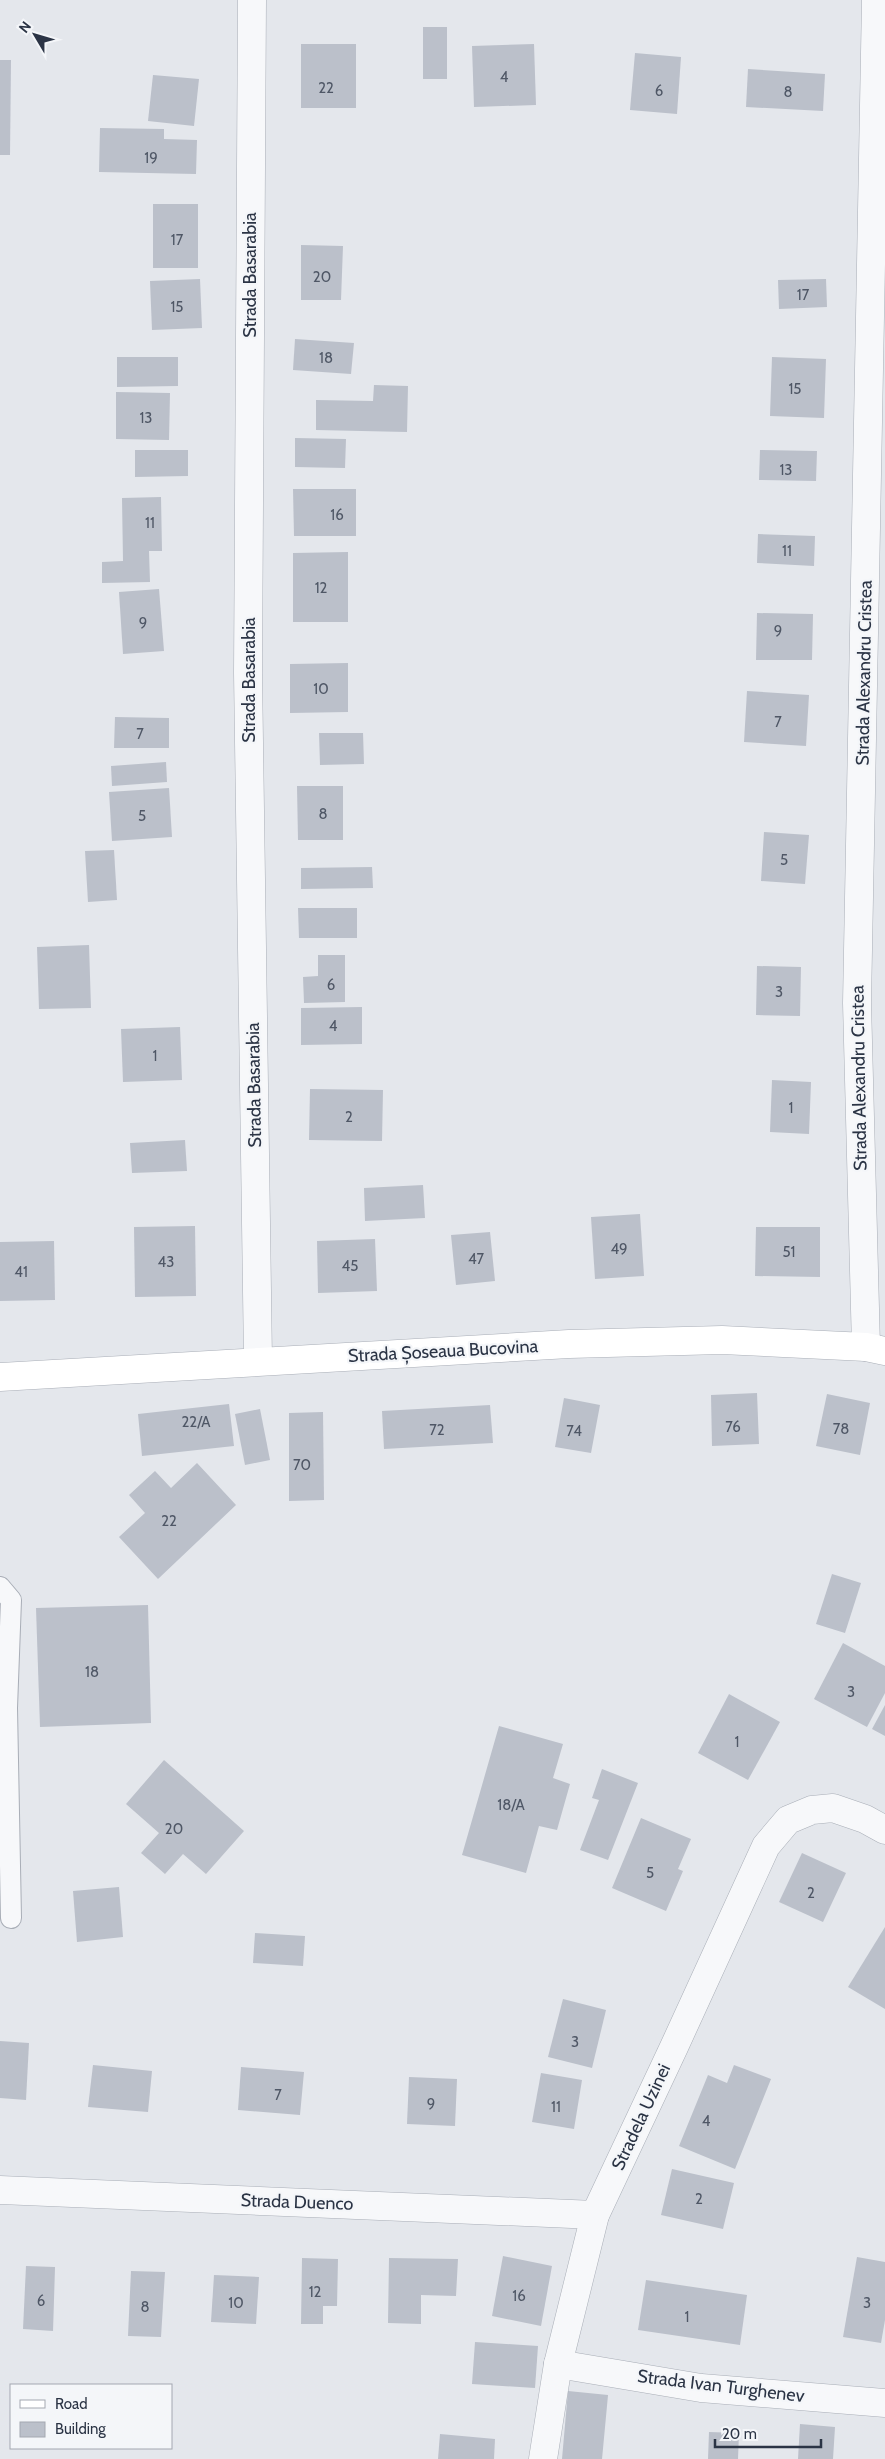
<svg xmlns="http://www.w3.org/2000/svg" width="885" height="2459" font-family="Cabin,sans-serif">
  <style>
    .building { fill: #bbc0ca }
    .lines { fill: none; stroke-linecap: round; stroke-linejoin: round }
    .service-casing { stroke: #a9aeb7; stroke-width: 22 }
    .minor-casing { stroke: #a9aeb7; stroke-width: 29 }
    .secondary-casing { stroke: #a9aeb7; stroke-width: 29 }
    .service { stroke: #f7f8fa; stroke-width: 20 }
    .minor { stroke: #f7f8fa; stroke-width: 28 }
    .secondary { stroke: #fff; stroke-width: 28 }
    .labels { text-anchor: middle; dominant-baseline: central; stroke-width: 4.5; stroke-linejoin: round; paint-order: stroke }
    .number-label { font-size: 15px; fill: #4f5766 }
    .street-label { font-size: 18px; fill: #2b3445; stroke: #f4f6f9 }
  </style>
  <rect width="100%" height="100%" fill="#e4e7ec"/>
  <g class="building">
    <rect x="423" y="27" width="24" height="52"/>
    <rect x="301" y="44" width="55" height="64"/>
    <polygon points="534,44 536,105 474,107 472,46"/>
    <polygon points="635,53 681,57 677,114 630,110"/>
    <polygon points="0,60 11,60 10,155 0,155"/>
    <polygon points="748,69 825,74 823,111 746,107"/>
    <polygon points="153,75 199,79 194,126 148,121"/>
    <polygon points="100,128 164,129 164,139 197,140 196,174 99,172"/>
    <rect x="153" y="204" width="45" height="64"/>
    <polygon points="301,245 343,246 341,300 301,300"/>
    <polygon points="200,279 202,328 152,330 150,281"/>
    <polygon points="826,279 827,307 779,309 778,280"/>
    <polygon points="295,339 354,343 351,374 293,370"/>
    <polygon points="117,357 178,357 178,386 117,387"/>
    <polygon points="772,357 826,359 824,418 770,416"/>
    <polygon points="374,385 408,386 407,432 316,430 316,400 373,401"/>
    <polygon points="116,392 170,393 169,440 116,439"/>
    <polygon points="295,438 346,439 345,468 295,467"/>
    <polygon points="135,450 188,450 188,476 135,477"/>
    <polygon points="760,450 817,451 816,481 759,480"/>
    <polygon points="293,489 356,489 356,536 294,536"/>
    <polygon points="161,497 162,551 149,551 150,582 102,583 102,562 123,561 122,498"/>
    <polygon points="758,534 815,536 814,566 757,563"/>
    <polygon points="348,552 348,622 293,622 293,553"/>
    <polygon points="159,589 164,651 123,654 119,592"/>
    <polygon points="757,613 813,614 812,660 756,660"/>
    <polygon points="348,663 348,712 290,713 290,664"/>
    <polygon points="747,691 809,695 806,746 744,742"/>
    <polygon points="115,717 169,718 169,748 114,748"/>
    <polygon points="319,733 363,733 364,764 320,765"/>
    <polygon points="166,762 167,782 112,786 111,766"/>
    <polygon points="297,786 343,786 343,840 298,840"/>
    <polygon points="169,788 172,837 112,841 109,792"/>
    <polygon points="764,832 809,835 805,884 761,881"/>
    <polygon points="114,850 117,900 88,902 85,851"/>
    <polygon points="372,867 373,888 301,889 301,868"/>
    <polygon points="298,908 357,908 357,938 299,938"/>
    <polygon points="89,945 91,1008 39,1009 37,947"/>
    <polygon points="318,955 345,955 345,1002 304,1003 303,977 318,976"/>
    <polygon points="757,966 801,967 800,1016 756,1015"/>
    <polygon points="362,1007 362,1044 301,1045 301,1008"/>
    <polygon points="180,1027 182,1080 123,1082 121,1029"/>
    <polygon points="772,1080 811,1082 809,1134 770,1132"/>
    <polygon points="310,1089 383,1090 382,1141 309,1140"/>
    <polygon points="185,1140 187,1171 132,1173 130,1143"/>
    <polygon points="423,1185 425,1218 365,1221 364,1188"/>
    <polygon points="640,1214 644,1276 595,1279 591,1217"/>
    <polygon points="195,1226 196,1296 135,1297 134,1227"/>
    <polygon points="756,1227 820,1227 820,1277 755,1276"/>
    <polygon points="490,1232 495,1281 456,1285 451,1235"/>
    <polygon points="375,1239 377,1291 318,1293 317,1241"/>
    <polygon points="54,1241 55,1300 0,1301 0,1242"/>
    <polygon points="757,1393 759,1444 712,1446 711,1395"/>
    <polygon points="827,1394 870,1403 860,1455 816,1446"/>
    <polygon points="564,1398 600,1405 591,1453 555,1447"/>
    <polygon points="229,1404 234,1446 142,1456 138,1414"/>
    <polygon points="490,1405 493,1443 384,1449 382,1411"/>
    <polygon points="260,1409 270,1460 245,1465 235,1414"/>
    <polygon points="323,1412 324,1500 289,1501 289,1413"/>
    <polygon points="197,1463 236,1505 158,1579 119,1537 145,1513 129,1495 155,1471 171,1488"/>
    <polygon points="832,1574 861,1583 845,1633 816,1624"/>
    <polygon points="148,1605 151,1723 40,1727 36,1608"/>
    <polygon points="843,1643 885,1666 885,1693 867,1727 814,1699"/>
    <polygon points="729,1694 780,1722 748,1780 698,1753"/>
    <polygon points="885,1705 885,1736 872,1729"/>
    <polygon points="499,1726 563,1744 553,1778 570,1784 557,1830 539,1826 526,1873 462,1855"/>
    <polygon points="164,1760 244,1831 206,1874 183,1854 165,1874 141,1853 159,1833 126,1804"/>
    <polygon points="602,1769 638,1783 608,1860 580,1850 599,1800 592,1798"/>
    <polygon points="641,1818 691,1839 678,1869 683,1871 666,1911 612,1888"/>
    <polygon points="802,1853 846,1873 823,1922 779,1902"/>
    <polygon points="119,1887 123,1937 77,1942 73,1891"/>
    <polygon points="885,1927 885,2009 848,1987"/>
    <polygon points="255,1933 305,1936 303,1966 253,1963"/>
    <polygon points="563,1999 606,2010 592,2068 548,2057"/>
    <polygon points="0,2041 29,2043 26,2100 0,2098"/>
    <polygon points="93,2065 152,2071 148,2112 88,2107"/>
    <polygon points="734,2065 771,2079 735,2169 679,2146 708,2075 727,2083"/>
    <polygon points="241,2067 304,2072 300,2115 238,2110"/>
    <polygon points="541,2073 582,2080 574,2129 532,2122"/>
    <polygon points="409,2077 457,2079 455,2126 407,2124"/>
    <polygon points="672,2169 734,2183 723,2229 661,2215"/>
    <polygon points="503,2256 552,2266 541,2326 492,2316"/>
    <polygon points="857,2257 885,2262 885,2320 881,2343 843,2337"/>
    <polygon points="302,2258 338,2259 337,2306 323,2306 323,2324 301,2324"/>
    <polygon points="389,2258 458,2259 456,2296 421,2295 421,2324 388,2323"/>
    <polygon points="26,2266 55,2267 53,2331 23,2329"/>
    <polygon points="131,2271 165,2272 161,2337 128,2336"/>
    <polygon points="214,2275 259,2277 256,2324 211,2322"/>
    <polygon points="646,2280 747,2295 740,2345 638,2330"/>
    <polygon points="475,2342 538,2346 535,2388 472,2384"/>
    <polygon points="568,2391 608,2395 602,2459 562,2459"/>
    <polygon points="800,2424 835,2427 833,2459 798,2459"/>
    <polygon points="709,2432 739,2433 738,2459 708,2459"/>
    <polygon points="440,2434 495,2439 494,2459 438,2459"/>
  </g>
  <g class="lines">
    <g class="service-casing">
      <polyline id="service" points="0,1587 11,1600 7,1708 11,1918"/>
    </g>
    <g class="minor-casing">
      <g id="minor">
        <polyline points="252,0 248,673 258,1360"/>
        <polyline points="866,1347 857,1003 876,0"/>
        <polyline points="0,2190 595,2215"/>
        <polyline points="558,2364 701,2388 885,2403"/>
        <polyline points="543,2459 558,2364 595,2215 674,2047 766,1846 788,1820 812,1810 833,1808 865,1819 885,1830"/>
      </g>
    </g>
    <g class="secondary-casing">
      <polyline id="secondary" points="0,1377 569,1344 722,1340 866,1347 885,1351"/>
    </g>
    <use href="#service" class="service"/>
    <use href="#minor" class="minor"/>
    <use href="#secondary" class="secondary"/>
  </g>
  <g class="labels">
    <g class="number-label">
      <text x="504" y="77">4</text>
      <text x="326" y="88">22</text>
      <text x="659" y="91">6</text>
      <text x="788" y="92">8</text>
      <text x="151" y="158">19</text>
      <text x="177" y="240">17</text>
      <text x="322" y="277">20</text>
      <text x="803" y="295">17</text>
      <text x="177" y="307">15</text>
      <text x="326" y="358">18</text>
      <text x="795" y="389">15</text>
      <text x="146" y="418">13</text>
      <text x="786" y="470">13</text>
      <text x="337" y="515">16</text>
      <text x="150" y="523">11</text>
      <text x="787" y="551">11</text>
      <text x="321" y="588">12</text>
      <text x="143" y="623">9</text>
      <text x="778" y="631">9</text>
      <text x="321" y="689">10</text>
      <text x="778" y="722">7</text>
      <text x="140" y="734">7</text>
      <text x="323" y="814">8</text>
      <text x="142" y="816">5</text>
      <text x="784" y="860">5</text>
      <text x="331" y="985">6</text>
      <text x="779" y="992">3</text>
      <text x="333" y="1026">4</text>
      <text x="155" y="1056">1</text>
      <text x="791" y="1108">1</text>
      <text x="349" y="1117">2</text>
      <text x="619" y="1249">49</text>
      <text x="789" y="1252">51</text>
      <text x="476" y="1259">47</text>
      <text x="166" y="1262">43</text>
      <text x="350" y="1266">45</text>
      <text x="21" y="1272">41</text>
      <text x="196" y="1422">22/A</text>
      <text x="733" y="1427">76</text>
      <text x="841" y="1429">78</text>
      <text x="437" y="1430">72</text>
      <text x="574" y="1431">74</text>
      <text x="302" y="1465">70</text>
      <text x="169" y="1521">22</text>
      <text x="92" y="1672">18</text>
      <text x="851" y="1692">3</text>
      <text x="737" y="1742">1</text>
      <text x="511" y="1805">18/A</text>
      <text x="174" y="1829">20</text>
      <text x="650" y="1873">5</text>
      <text x="811" y="1893">2</text>
      <text x="575" y="2042">3</text>
      <text x="278" y="2095">7</text>
      <text x="431" y="2104">9</text>
      <text x="556" y="2107">11</text>
      <text x="706" y="2121">4</text>
      <text x="699" y="2199">2</text>
      <text x="315" y="2292">12</text>
      <text x="519" y="2296">16</text>
      <text x="41" y="2301">6</text>
      <text x="236" y="2303">10</text>
      <text x="867" y="2303">3</text>
      <text x="145" y="2307">8</text>
      <text x="687" y="2317">1</text>
    </g>
    <g class="street-label">
      <text transform="translate(250 275) rotate(-90)">Strada Basarabia</text>
      <text transform="translate(864 673) rotate(-89)">Strada Alexandru Cristea</text>
      <text transform="translate(249 680) rotate(-90)">Strada Basarabia</text>
      <text transform="translate(859 1078) rotate(-91)">Strada Alexandru Cristea</text>
      <text transform="translate(254 1085) rotate(-91)">Strada Basarabia</text>
      <text transform="translate(443 1351) rotate(-3)">Strada Șoseaua Bucovina</text>
      <text transform="translate(641 2117) rotate(-65)">Stradela Uzinei</text>
      <text transform="translate(297 2202) rotate(2)">Strada Duenco</text>
      <text transform="translate(721 2386) rotate(7)">Strada Ivan Turghenev</text>
    </g>
  </g>
  <rect x="10" y="2384" width="162" height="65" fill="#f4f6f9" stroke="#a4a8b1"/>
  <rect x="20" y="2400" width="25" height="8" fill="#ffffff" stroke="#a4a8b1"/>
  <text x="55" y="2409" font-size="15" fill="#2b3445">Road</text>
  <rect x="20" y="2422" width="25" height="15" fill="#bbc0ca" stroke="#a4a8b1"/>
  <text x="55" y="2434" font-size="15" fill="#2b3445">Building</text>
  <g transform="translate(35 35) rotate(308)" stroke="#f4f6f9" stroke-width="4" paint-order="stroke">
  <path d="M0-4L9 19L0 12L-9 19Z" fill="#2b3445"/>
  <text y="-8" font-size="14" font-weight="bold" text-anchor="middle" fill="#2b3445">N</text>
  </g>
  <path d="M715 2439v8h106v-8" fill="none" stroke="#2b3445" stroke-width="2.5"/>
  <text x="722" y="2439" font-size="15" fill="#2b3445" stroke="#f4f6f9" stroke-width="4" paint-order="stroke">20 m</text>
</svg>
